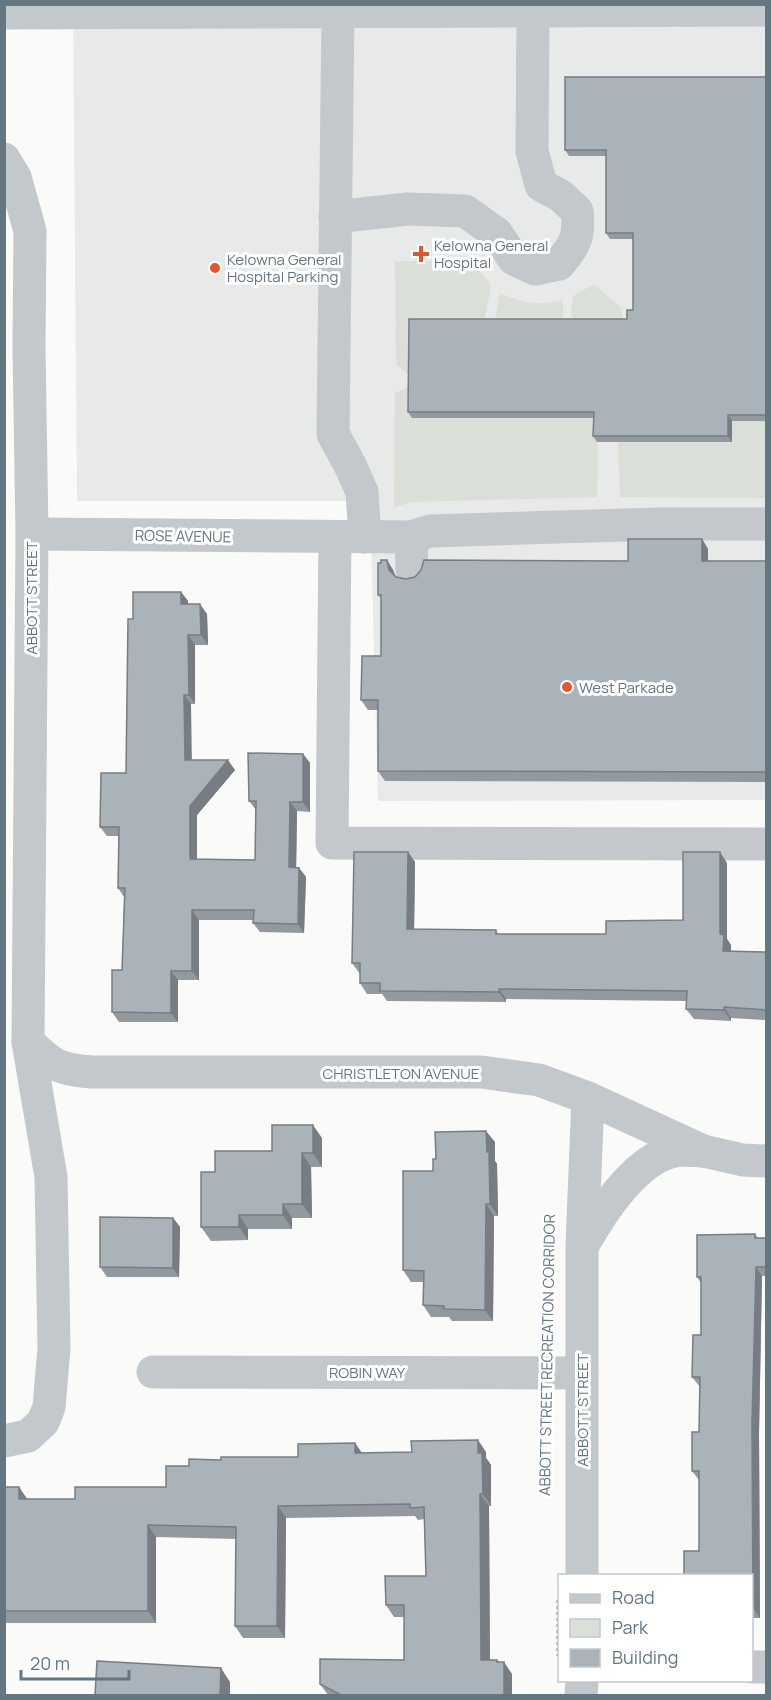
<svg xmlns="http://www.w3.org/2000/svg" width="771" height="1700" font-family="Manrope,sans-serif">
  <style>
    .built { fill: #e8e9e9 }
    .green { fill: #dadfd7 }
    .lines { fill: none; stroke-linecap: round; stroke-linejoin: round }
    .path { stroke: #bbbfc2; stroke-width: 4; stroke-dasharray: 3 3; stroke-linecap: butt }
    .minor { stroke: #c3c8cc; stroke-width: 33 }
    .wall { fill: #929a9f }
    .shaded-wall { fill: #777d82 }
    .building { fill: #aab3b9; stroke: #777d82; stroke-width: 1.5 }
    .poi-dot { fill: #e4572e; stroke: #fff; stroke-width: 2 }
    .labels { text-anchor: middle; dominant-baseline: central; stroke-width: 6; stroke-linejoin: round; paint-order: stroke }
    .poi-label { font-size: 15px; fill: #657683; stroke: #fff; text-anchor: start }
    .street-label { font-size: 15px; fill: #657683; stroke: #fff }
  </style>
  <rect width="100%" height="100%" fill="#fafaf8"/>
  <polygon class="built" points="73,5 766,5 766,800 378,801 370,501 77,501"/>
  <g class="green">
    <polygon points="395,261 472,262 491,285 484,325 408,374 396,364"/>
    <polygon points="594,284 621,308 624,325 576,325 571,314 573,296"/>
    <path d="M500 293C526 304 536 306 563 300V325H494Z"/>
    <polygon points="408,387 598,418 597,497 412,502 394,507 395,393"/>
    <polygon points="732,421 766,421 766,498 620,497 618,442"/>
  </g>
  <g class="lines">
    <polyline class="path" points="558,1600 558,1656"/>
    <g class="minor">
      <polyline points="338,11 333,434 350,465 362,492 365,537"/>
      <polyline points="4,13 766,10"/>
      <polyline points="4,159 15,177 30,231 29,347 32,534 28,1042 51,1177 54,1348 49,1407 43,1422 28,1436 4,1441"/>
      <path d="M335 217 408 209 465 211 496 233 514 259 535 269 559 264C575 245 580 237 577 211L561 196 541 185 532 151 533 11"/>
      <polyline points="32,534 411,537 430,531 658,524 766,524"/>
      <polyline points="335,537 332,843 766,844"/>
      <polyline points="411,537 412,570"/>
      <path d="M28 1042C52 1065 57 1069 91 1072H481L539 1080 588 1098 703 1151 743 1160 766 1161"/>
      <path d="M583 1245C601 1213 636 1158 675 1151 684 1149 694 1151 703 1151"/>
      <polyline points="153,1372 582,1373"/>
      <polyline points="582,1576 582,1245 588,1098"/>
      <polyline points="752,1667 766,1667"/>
      <polyline points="581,1696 582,1680"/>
    </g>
  </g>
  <g class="wall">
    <polygon points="766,77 766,421 732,421 732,442 597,442 593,436 594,418 412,418 408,412 627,319 633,310 633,239 610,239 606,233 606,156 569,156 565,150"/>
    <polygon points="702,539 708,549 708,561 766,561 766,782 385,781 378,771 378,710 368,710 361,700 381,656 381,598 378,595 381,563 387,560 393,570 396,577 406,579 628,561"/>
    <polygon points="181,592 188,601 188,604 207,614 208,645 195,645 195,704 191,704 191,760 235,770 197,815 197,859 255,860 256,810 249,801 303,754 310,763 310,812 297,811 296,868 299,868 306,877 304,933 260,932 253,923 253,920 199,920 199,980 178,980 178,1022 119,1022 112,1012 122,970 124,897 118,888 119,836 107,836 100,827 126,773 133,619"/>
    <polygon points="408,852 415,862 414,929 496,930 498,934 606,934 683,920 727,863 727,939 731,945 731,951 766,952 766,1020 731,1018 731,1021 694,1019 686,1009 687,1001 506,999 506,1002 387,1001 382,994 367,994 360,983 360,974 352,963"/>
    <polygon points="322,1138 322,1167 311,1167 312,1218 292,1218 292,1229 248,1229 248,1240 211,1241 201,1227 215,1172 272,1151"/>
    <polygon points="495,1142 495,1161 497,1164 498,1216 494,1216 493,1321 452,1321 449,1317 431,1317 423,1305 424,1282 411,1282 403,1270 433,1171 436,1159"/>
    <polygon points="173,1218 180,1227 179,1277 107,1277 100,1267"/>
    <polygon points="755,1234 758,1238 766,1238 766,1276 762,1276 759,1433 760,1618 752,1618 752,1575 699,1551 699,1480 692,1471 699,1432 700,1387 692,1377 701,1335 701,1283 697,1277"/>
    <polygon points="355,1443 362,1453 486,1452 486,1458 491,1465 491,1506 489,1506 490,1660 497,1660 512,1674 512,1695 328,1695 320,1684 404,1660 404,1617 394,1617 386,1605 426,1576 424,1519 418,1520 415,1516 286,1518 285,1638 243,1638 235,1626 236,1539 156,1537 156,1623 4,1623 4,1487 19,1487 27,1499 75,1499 166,1487 189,1466 221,1460 298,1457"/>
  </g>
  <g class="shaded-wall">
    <polygon points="728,415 732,421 732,442 728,436"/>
    <polygon points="702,539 708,549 708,571 702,561"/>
    <polygon points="387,560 393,570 396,579 389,570"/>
    <polygon points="181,592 188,601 188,614 181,604"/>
    <polygon points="200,604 207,614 208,645 201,635"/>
    <polygon points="188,635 195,645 195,704 189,695"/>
    <polygon points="184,695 191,704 192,770 185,760"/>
    <polygon points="303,754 310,763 310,812 303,802"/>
    <polygon points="228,760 235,770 197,815 197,869 190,859 190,806"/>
    <polygon points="290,802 297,811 296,877 289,867"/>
    <polygon points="408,852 415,862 414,939 407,929"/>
    <polygon points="720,852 727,863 727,939 731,945 731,961 723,951 720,934"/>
    <polygon points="299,868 306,877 304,933 298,924"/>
    <polygon points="192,910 199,920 199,980 192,971"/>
    <polygon points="171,971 178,980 178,1022 171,1013"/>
    <polygon points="499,989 506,999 506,1002 499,992"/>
    <polygon points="724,1007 731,1018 731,1021 724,1010"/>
    <polygon points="313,1125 322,1138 322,1167 313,1153"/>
    <polygon points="486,1131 495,1142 495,1161 497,1164 498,1216 490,1204 487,1152"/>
    <polygon points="302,1153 311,1167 312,1218 302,1204"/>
    <polygon points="283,1204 292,1218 292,1229 283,1215"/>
    <polygon points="486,1204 494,1216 493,1321 485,1310"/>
    <polygon points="239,1215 248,1229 248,1240 239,1227"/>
    <polygon points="173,1218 180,1227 179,1277 173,1268"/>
    <polygon points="756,1267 762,1276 759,1433 760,1618 753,1608 752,1423"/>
    <polygon points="478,1440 486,1452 486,1458 491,1465 491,1506 483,1494 478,1453"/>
    <polygon points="355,1443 363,1455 355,1453"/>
    <polygon points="19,1487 27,1499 27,1511 19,1499"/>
    <polygon points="480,1494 489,1506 490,1672 481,1660"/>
    <polygon points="278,1506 286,1518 285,1638 277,1626"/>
    <polygon points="148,1525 156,1537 156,1623 148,1611"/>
    <polygon points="497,1660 504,1670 504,1662 512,1674 512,1695 504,1695"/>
    <polygon points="221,1668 230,1682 230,1695 220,1695"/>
  </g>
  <g class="building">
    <polygon points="565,77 766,77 766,415 728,415 728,436 593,436 594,412 408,412 409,319 627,319 627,310 633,310 633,233 606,233 606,150 565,150"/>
    <polygon points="628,539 702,539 702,561 766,561 766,772 378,771 378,700 361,700 362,656 381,656 381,595 378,595 378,563 381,563 381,560 387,560 389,570 396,577 406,579 415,577 421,570 424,560 628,561"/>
    <polygon points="133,592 181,592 181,604 200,604 201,635 188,635 189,695 184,695 185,760 228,760 190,806 190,859 255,860 256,801 249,801 248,753 303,754 303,802 290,802 289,867 299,868 298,924 253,923 254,910 192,910 192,971 171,971 171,1013 112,1012 112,970 122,970 125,888 118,888 119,827 100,827 101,773 126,773 128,619 133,619"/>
    <polygon points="354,852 408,852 407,929 496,930 496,934 606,934 606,921 683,920 683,852 720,852 720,934 724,935 723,951 766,952 766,1010 724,1007 724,1010 686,1009 687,991 499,989 499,992 380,991 380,983 360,983 360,963 352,963"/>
    <polygon points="272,1125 313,1125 313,1153 302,1153 302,1204 283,1204 283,1215 239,1215 239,1227 201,1227 201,1172 215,1172 215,1151 272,1151"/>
    <polygon points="486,1131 487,1152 489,1152 490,1204 486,1204 485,1310 444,1309 444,1306 423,1305 424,1271 403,1270 403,1171 433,1171 433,1159 436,1159 435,1132"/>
    <polygon points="100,1217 173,1218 173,1268 100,1267"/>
    <polygon points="755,1234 755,1238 766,1238 766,1267 756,1267 752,1423 753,1608 752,1608 752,1575 684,1575 684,1551 699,1551 699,1471 692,1471 692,1432 699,1432 700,1377 692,1377 693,1335 701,1335 701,1277 697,1277 697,1235"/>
    <polygon points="478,1440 478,1453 482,1453 483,1494 480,1494 481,1660 497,1660 497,1662 504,1662 504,1695 341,1695 320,1684 320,1659 404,1660 404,1605 386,1605 385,1576 426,1576 424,1507 410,1508 410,1504 278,1506 277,1626 235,1626 236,1527 148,1525 148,1611 4,1611 4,1487 19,1487 19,1499 75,1499 75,1487 166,1487 166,1466 189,1466 189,1459 221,1460 221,1457 298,1457 298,1444 355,1443 355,1453 412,1452 411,1441"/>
    <polygon points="97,1661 221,1668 220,1695 95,1695"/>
  </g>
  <g class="poi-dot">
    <path d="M418 245h6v6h6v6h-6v6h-6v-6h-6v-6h6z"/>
    <circle cx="215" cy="268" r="6"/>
    <circle cx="567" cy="687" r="6"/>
  </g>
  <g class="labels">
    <g class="poi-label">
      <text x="434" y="245">Kelowna General<tspan x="434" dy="17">Hospital</tspan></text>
      <text x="227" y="259">Kelowna General<tspan x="227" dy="17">Hospital Parking</tspan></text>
      <text x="579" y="687">West Parkade</text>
    </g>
    <g class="street-label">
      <text transform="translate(183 536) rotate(1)">ROSE AVENUE</text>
      <text transform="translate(31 598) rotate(-90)">ABBOTT STREET</text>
      <text x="401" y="1073">CHRISTLETON AVENUE</text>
      <text transform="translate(547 1355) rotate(-89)">ABBOTT STREET RECREATION CORRIDOR</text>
      <text x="367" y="1372">ROBIN WAY</text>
      <text transform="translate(582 1410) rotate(-90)">ABBOTT STREET</text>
    </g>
  </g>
  <rect width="771" height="1700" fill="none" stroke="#657683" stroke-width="12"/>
  <rect x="558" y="1574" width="195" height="108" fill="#ffffff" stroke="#c1c8cd" stroke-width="1.5"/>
  <rect x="570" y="1594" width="30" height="9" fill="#c3c8cc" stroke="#c1c8cd" stroke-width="1.5"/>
  <text x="612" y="1604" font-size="18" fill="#657683">Road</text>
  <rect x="570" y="1619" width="30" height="18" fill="#dadfd7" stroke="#c1c8cd" stroke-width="1.5"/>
  <text x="612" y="1634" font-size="18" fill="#657683">Park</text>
  <rect x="570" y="1649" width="30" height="18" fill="#aab3b9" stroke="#c1c8cd" stroke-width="1.5"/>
  <text x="612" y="1664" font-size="18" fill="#657683">Building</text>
  <path d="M21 1670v9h108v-9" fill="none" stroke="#657683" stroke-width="3"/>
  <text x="30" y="1670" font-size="18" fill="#657683" stroke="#ffffff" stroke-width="4.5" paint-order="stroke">20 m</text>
</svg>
